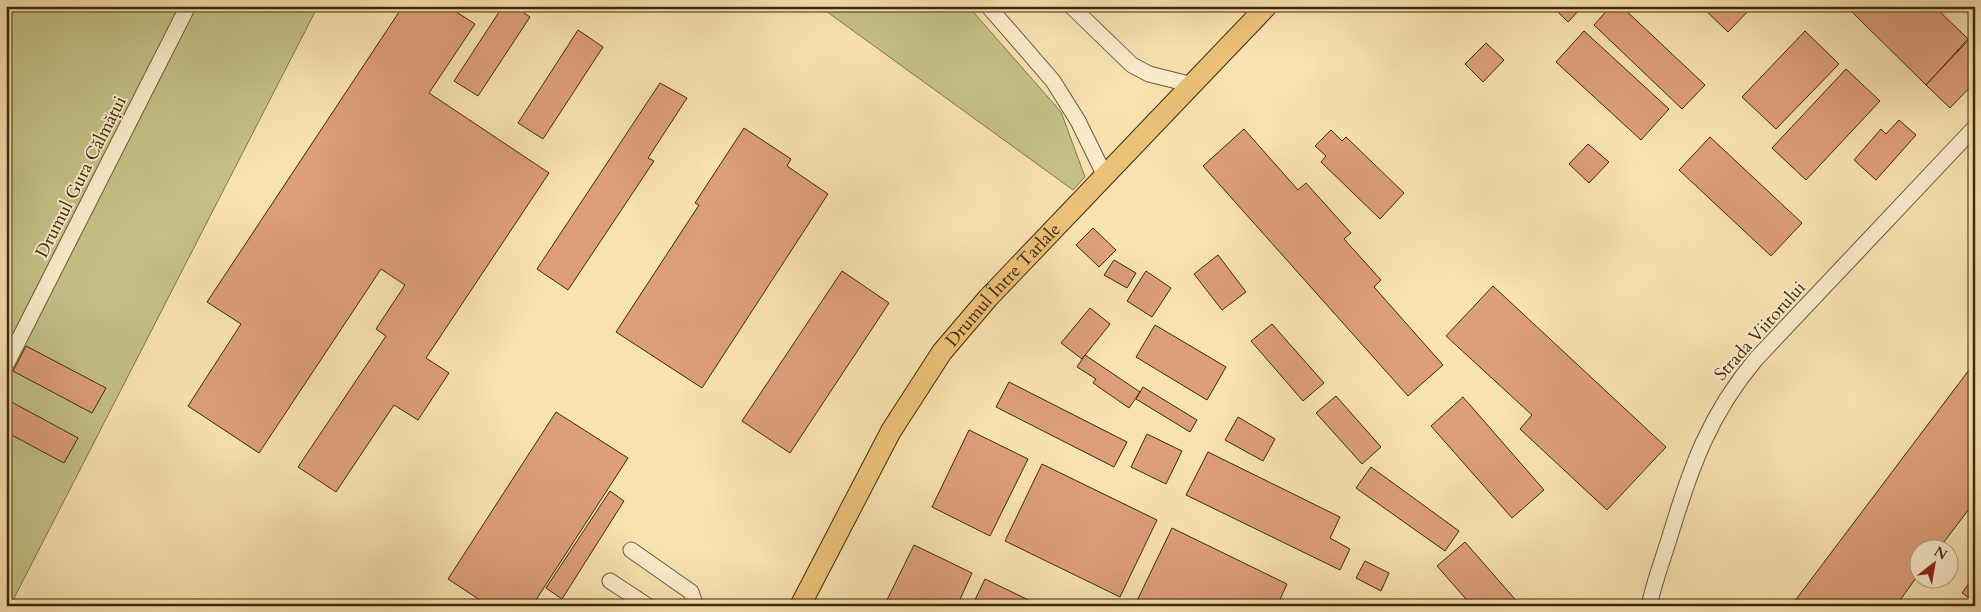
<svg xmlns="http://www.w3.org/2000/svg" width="1981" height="612" font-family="Cardo,serif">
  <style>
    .green { fill: #c4c187; stroke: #817548 }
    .building { fill: #dd9e7a; stroke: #3e290a }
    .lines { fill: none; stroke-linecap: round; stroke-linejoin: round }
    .minor-casing { stroke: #6c5734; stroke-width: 17 }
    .major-casing { stroke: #3e290a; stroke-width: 22 }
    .minor { stroke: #faeccc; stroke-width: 15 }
    .major { stroke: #ecc178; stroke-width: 20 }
    .labels { text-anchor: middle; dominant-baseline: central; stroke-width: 4; stroke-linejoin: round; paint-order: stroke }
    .street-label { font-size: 18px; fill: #3e290a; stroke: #faeccc }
  </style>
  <rect width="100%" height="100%" fill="#f8e2b0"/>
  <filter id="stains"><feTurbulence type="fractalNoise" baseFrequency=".004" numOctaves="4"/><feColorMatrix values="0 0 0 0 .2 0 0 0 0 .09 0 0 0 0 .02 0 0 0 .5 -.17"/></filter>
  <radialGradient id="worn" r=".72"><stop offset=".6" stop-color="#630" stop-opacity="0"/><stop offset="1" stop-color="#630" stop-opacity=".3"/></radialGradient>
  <g class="green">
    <polygon points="6,6 318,6 10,606 6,606"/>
    <polygon points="819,6 968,6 1061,112 1085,177 1073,190"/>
  </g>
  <g class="building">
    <polygon points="403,6 447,6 475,24 429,93 549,173 426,358 449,373 418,420 394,405 336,492 298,467 386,336 376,329 405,285 381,269 259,453 188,406 241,324 207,302"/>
    <polygon points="503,6 514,6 530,17 478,96 454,81"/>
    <polygon points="1552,6 1583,6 1568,22"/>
    <polygon points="1611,6 1621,6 1705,85 1682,109 1594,25"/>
    <polygon points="1701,6 1753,6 1728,32"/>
    <polygon points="1858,6 1934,6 1968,39 1926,85 1852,12"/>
    <polygon points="578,30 603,47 543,139 518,123"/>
    <polygon points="1584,31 1669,109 1641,140 1556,62"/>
    <polygon points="1805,31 1839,64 1776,129 1742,97"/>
    <polygon points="1975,33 1975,82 1950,108 1926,85"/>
    <polygon points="1486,43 1504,60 1483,82 1465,64"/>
    <polygon points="1846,69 1880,101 1806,180 1772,148"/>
    <polygon points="660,83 687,98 648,158 654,161 568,290 537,269"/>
    <polygon points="1899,120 1916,135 1876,180 1854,160 1881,129 1886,134"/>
    <polygon points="744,128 791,159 787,166 828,194 702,388 616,332 699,205 695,203"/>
    <polygon points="1244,129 1298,190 1306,183 1351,233 1344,239 1381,280 1374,287 1443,365 1408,396 1203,166"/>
    <polygon points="1331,130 1342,141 1346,137 1404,193 1380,219 1321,162 1326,156 1315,146"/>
    <polygon points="1710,137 1802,223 1771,256 1679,170"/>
    <polygon points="1588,144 1609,162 1589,183 1569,164"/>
    <polygon points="1093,228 1116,250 1099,267 1076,245"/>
    <polygon points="1218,255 1246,292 1222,310 1194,274"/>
    <polygon points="1114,260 1136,273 1127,288 1104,275"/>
    <polygon points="842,271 889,303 790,453 742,421"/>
    <polygon points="1146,271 1171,288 1152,317 1127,301"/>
    <polygon points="1493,286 1666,447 1607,510 1520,429 1532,415 1446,336"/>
    <polygon points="1090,308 1110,324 1082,359 1061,343"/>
    <polygon points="1272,324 1324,383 1303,401 1251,341"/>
    <polygon points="1155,325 1226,367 1207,400 1136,357"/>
    <polygon points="26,346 106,388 92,413 13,371"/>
    <polygon points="1085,355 1140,392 1129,408 1093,383 1096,379 1077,367"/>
    <polygon points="1975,362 1975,501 1938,550 1918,550 1918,575 1896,606 1791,606"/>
    <polygon points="1009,382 1127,442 1114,467 996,407"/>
    <polygon points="1143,387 1197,420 1190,432 1136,399"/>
    <polygon points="1336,396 1381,447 1362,464 1316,413"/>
    <polygon points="1463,397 1544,490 1512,518 1431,426"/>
    <polygon points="6,399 78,438 64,463 6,432"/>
    <polygon points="556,412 628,458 532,606 489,606 448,579"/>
    <polygon points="1238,417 1275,439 1263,461 1225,440"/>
    <polygon points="969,430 1028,459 990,536 932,507"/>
    <polygon points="1147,434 1182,451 1166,484 1131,467"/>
    <polygon points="1208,452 1340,517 1330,538 1350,549 1340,570 1186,495"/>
    <polygon points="1042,464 1157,520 1120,597 1005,541"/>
    <polygon points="1371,467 1459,531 1445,551 1356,488"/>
    <polygon points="610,491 624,501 562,599 546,588"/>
    <polygon points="1172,528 1287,584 1277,606 1135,605"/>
    <polygon points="1465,542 1521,606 1472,606 1437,566"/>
    <polygon points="914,545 972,573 957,606 884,606"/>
    <polygon points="1365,561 1389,573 1381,591 1356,578"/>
    <polygon points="1975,575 1975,602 1962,593"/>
    <polygon points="985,579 1041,606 972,606"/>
  </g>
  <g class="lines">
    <g class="minor-casing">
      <g id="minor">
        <polyline points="988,6 1053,81 1078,121 1105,176"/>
        <polyline points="1071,6 1132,65 1149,74 1193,85"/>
        <polyline points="6,365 188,6"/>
        <polyline points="631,550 691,592 696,606"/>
        <polyline points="610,581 648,606"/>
        <path d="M1649 606C1654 582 1663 559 1670 536 1691 467 1709 415 1756 359L1975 127"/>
      </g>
    </g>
    <g class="major-casing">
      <g id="major">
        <path id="s1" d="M800 606 891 431 942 352 988 298 1267 6"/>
      </g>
    </g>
    <use href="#minor" class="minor"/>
    <use href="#major" class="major"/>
  </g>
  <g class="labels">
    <g class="street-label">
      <text transform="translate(81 177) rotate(-63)">Drumul Gura Călmățui</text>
      <text stroke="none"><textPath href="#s1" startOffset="382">Drumul Între Tarlale</textPath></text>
      <text transform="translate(1760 331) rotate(-48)">Strada Viitorului</text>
    </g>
  </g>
  <rect width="1981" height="612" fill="none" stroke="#f8e2b0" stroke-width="25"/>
  <rect x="8" y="8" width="1966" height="597" fill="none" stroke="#3e290a" stroke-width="2.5"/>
  <rect x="12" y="12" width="1956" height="587" fill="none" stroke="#3e290a"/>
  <g transform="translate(1934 564) rotate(31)"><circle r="24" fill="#faeccc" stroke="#af9e7e"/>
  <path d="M0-4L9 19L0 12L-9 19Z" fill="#8f2418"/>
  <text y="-8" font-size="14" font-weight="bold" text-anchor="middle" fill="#3e290a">N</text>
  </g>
  <rect width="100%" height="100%" filter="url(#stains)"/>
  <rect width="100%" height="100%" fill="url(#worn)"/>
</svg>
